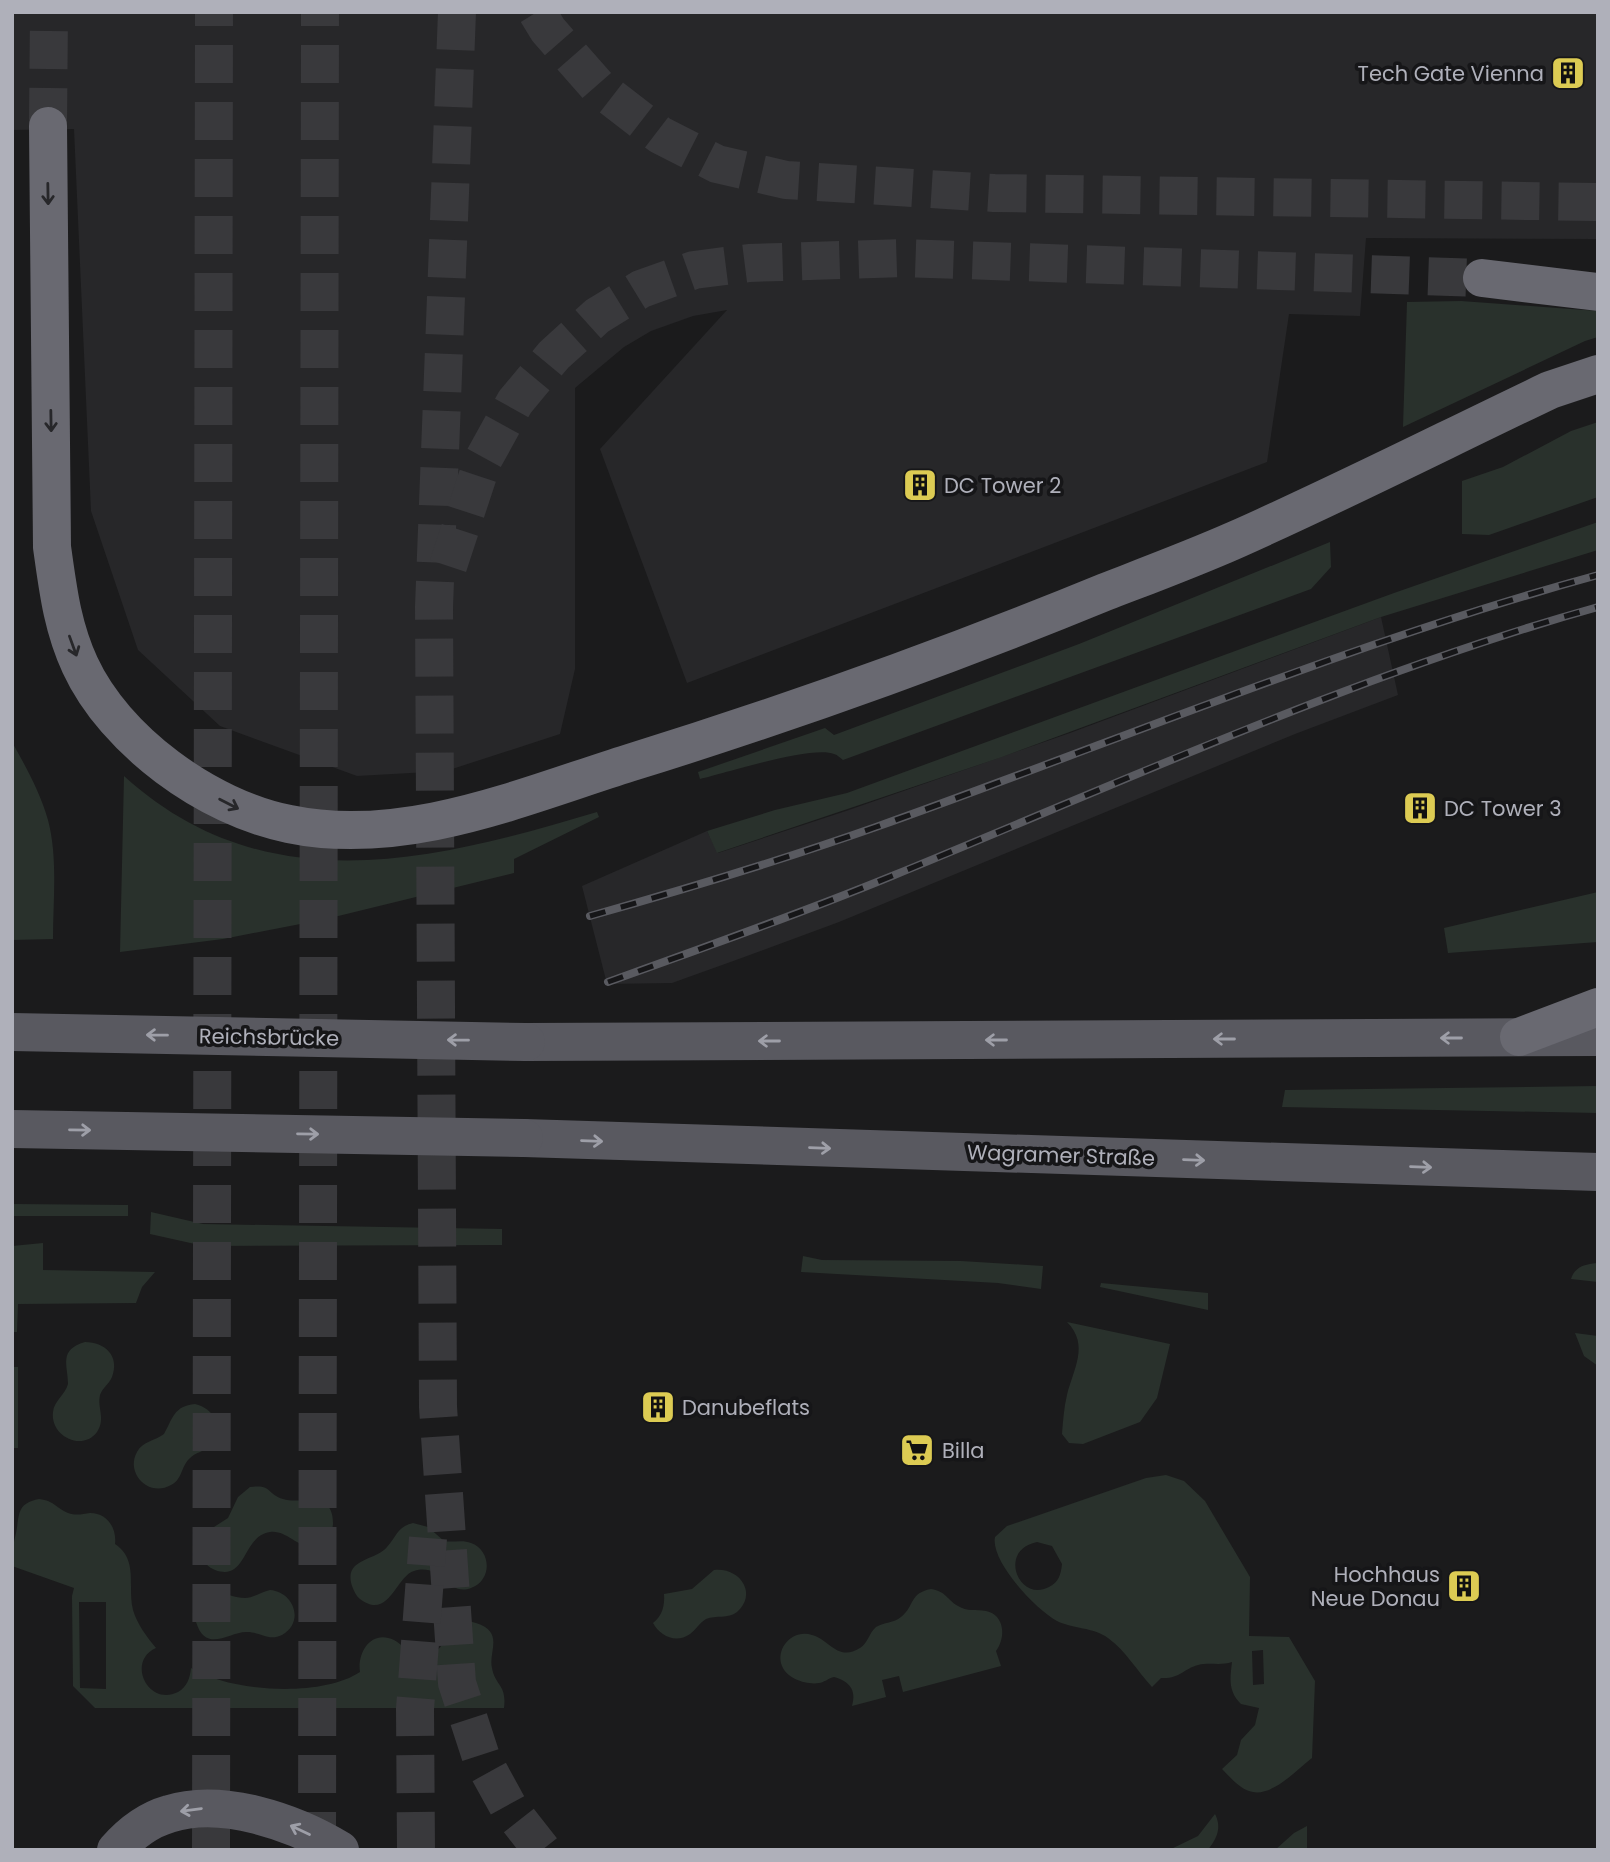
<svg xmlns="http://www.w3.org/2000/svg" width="1610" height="1862" font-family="Poppins,sans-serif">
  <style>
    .built { fill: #272729 }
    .green { fill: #29312c; fill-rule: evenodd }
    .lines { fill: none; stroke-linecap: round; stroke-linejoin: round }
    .highway-tunnel { stroke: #39393c; stroke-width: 38; stroke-dasharray: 38 19; stroke-linecap: butt }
    .major { stroke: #595960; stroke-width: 38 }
    .highway { stroke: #696971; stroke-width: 38 }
    .rail-casing { stroke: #595a60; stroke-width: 8 }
    .rail { stroke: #161618; stroke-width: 5; stroke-dasharray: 16; stroke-linecap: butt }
    .major-bridge { stroke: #595960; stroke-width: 38 }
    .oneway { stroke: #27272a }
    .oneway2 { stroke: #9e9fa8 }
    .labels { text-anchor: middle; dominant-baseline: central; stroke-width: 7; stroke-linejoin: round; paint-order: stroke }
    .poi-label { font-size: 21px; fill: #afb0ba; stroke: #161618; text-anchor: start }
    .street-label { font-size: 21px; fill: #afb0ba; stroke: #161618 }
  </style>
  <rect width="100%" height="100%" fill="#1b1b1c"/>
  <g class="built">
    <polygon points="12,12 1598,12 1598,239 1366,238 1360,316 1289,314 1267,462 687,683 600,449 727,310 693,316 651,331 624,347 575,388 575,669 560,734 446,771 357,776 220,726 138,650 91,511 74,129 12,130"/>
    <polygon points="1381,617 1398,695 1295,734 839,922 736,960 672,983 607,984 582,886 707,831 718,853 846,811 1070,733"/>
  </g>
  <g class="green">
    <polygon points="1461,301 1598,311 1598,337 1585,341 1403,427 1407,302"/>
    <polygon points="1598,422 1598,497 1489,535 1462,534 1462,481 1503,467 1571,431"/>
    <polygon points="1598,522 1598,550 1381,617 1002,757 717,853 707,831 775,810 847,793 1394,593"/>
    <path d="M1330 542 1331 567 1311 589 843 760C840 758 838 755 834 754 813 745 726 773 700 779L698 772 825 728 834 735 1079 644Z"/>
    <path d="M12 742C26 767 40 792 48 820 58 858 53 900 53 939L12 940Z"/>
    <path d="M124 776C265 904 433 861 597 812L599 817 514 859V873L326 919 223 939 120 952Z"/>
    <polygon points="1598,892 1598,942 1448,953 1444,928"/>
    <polygon points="1598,1086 1598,1113 1282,1107 1285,1090"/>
    <polygon points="12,1204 128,1205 128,1216 12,1216"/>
    <polygon points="151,1212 203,1224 502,1229 502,1245 204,1246 150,1234"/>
    <polygon points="43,1243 43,1270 155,1272 142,1287 136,1303 18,1304 17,1332 12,1332 12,1246"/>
    <polygon points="803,1256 822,1260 961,1261 1043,1266 1041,1289 998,1283 801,1272"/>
    <path d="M1598 1263V1282L1571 1279C1575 1266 1586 1264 1598 1263Z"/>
    <polygon points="1101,1283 1208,1293 1208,1310 1100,1287"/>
    <path d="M1067 1322 1170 1344 1157 1398 1140 1422 1083 1444 1069 1443 1062 1434C1063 1421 1064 1407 1067 1395 1073 1370 1090 1345 1067 1322Z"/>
    <polygon points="1575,1333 1598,1336 1598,1366 1584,1356"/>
    <path d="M85 1342C105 1342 120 1356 112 1377 109 1384 103 1387 100 1395 97 1408 106 1419 97 1432 82 1452 50 1436 53 1412 54 1401 65 1395 68 1384 68 1365 58 1350 85 1342Z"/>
    <rect x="12" y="1367" width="6" height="81"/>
    <path d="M195 1404C214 1408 225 1429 211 1444 205 1452 195 1452 189 1459 181 1467 182 1480 171 1485 149 1498 125 1473 137 1452 143 1441 155 1441 164 1434 173 1418 174 1406 195 1404Z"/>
    <path d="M1166 1475 1184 1481 1205 1501 1250 1577 1249 1636 1289 1637 1315 1681 1312 1758C1296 1770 1271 1799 1249 1791 1238 1787 1230 1777 1222 1769L1237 1755 1241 1740 1255 1725 1259 1708 1241 1704C1228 1691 1230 1679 1232 1662 1220 1666 1210 1662 1198 1665 1183 1669 1180 1679 1161 1678L1152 1687C1138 1672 1125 1650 1108 1638 1093 1627 1073 1629 1057 1621 1036 1610 990 1561 995 1537L1007 1526 1146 1478ZM1037 1542 1052 1546 1062 1564C1061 1574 1059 1582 1049 1587 1019 1603 997 1550 1037 1542ZM1263 1650 1264 1684 1253 1685 1252 1651Z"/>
    <path d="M250 1487C272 1484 267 1494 283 1499 300 1505 333 1489 333 1523 333 1530 329 1537 324 1541 303 1558 290 1529 270 1532 242 1536 247 1582 215 1570 208 1567 203 1562 200 1555 198 1547 200 1541 203 1534L228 1518 238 1497Z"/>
    <path d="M39 1499C55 1501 56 1508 68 1513 76 1516 83 1514 90 1513 107 1513 117 1528 115 1544 139 1560 127 1587 133 1610 137 1624 147 1637 156 1648 126 1661 148 1707 178 1692 187 1687 190 1678 191 1668 230 1692 321 1698 360 1672 357 1653 371 1629 394 1640 402 1644 407 1653 416 1655 420 1656 427 1655 431 1654 446 1648 447 1629 461 1623 466 1621 471 1621 476 1623 505 1632 488 1652 492 1668 495 1686 507 1684 504 1708H95L73 1686 72 1596 74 1588 12 1566C12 1554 13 1544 16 1533 20 1514 16 1504 39 1499ZM79 1602H106V1689L80 1688Z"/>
    <path d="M413 1523 428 1527 444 1541C453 1543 462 1539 471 1543 491 1550 493 1580 471 1588 447 1597 442 1562 414 1571 396 1576 389 1621 360 1599 356 1596 354 1591 352 1586 343 1558 376 1561 387 1547 397 1536 397 1527 413 1523Z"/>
    <path d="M714 1570C740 1567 758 1594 737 1612 728 1619 716 1615 706 1619 699 1623 696 1630 690 1634 676 1644 660 1636 653 1623 662 1616 665 1606 664 1594L692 1589Z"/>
    <path d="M931 1589C947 1592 946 1599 958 1606 967 1612 976 1609 986 1611 1005 1615 1006 1638 996 1651L1001 1666 903 1692 899 1676 882 1680 886 1697 852 1706C857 1690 849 1681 834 1677 829 1678 823 1683 819 1683 807 1685 787 1679 782 1666 775 1648 793 1629 812 1635 830 1640 838 1662 860 1648 868 1643 869 1633 876 1627 884 1622 894 1623 901 1617 915 1606 909 1593 931 1589Z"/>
    <path d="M270 1590C294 1592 305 1622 282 1635 268 1642 259 1631 246 1632 229 1632 206 1654 196 1622 194 1614 197 1604 204 1598 217 1586 230 1598 245 1598 253 1598 261 1592 270 1590Z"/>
    <path d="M1215 1814C1222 1828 1217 1838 1208 1850H1169L1198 1836Z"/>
    <polygon points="1307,1826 1307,1850 1275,1850 1294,1833"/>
  </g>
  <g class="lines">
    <g class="highway-tunnel">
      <polyline points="457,12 434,607 438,1407 457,1683 481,1757 509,1808 542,1850"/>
      <polyline points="537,12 548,30 599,88 660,135 717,164 786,180 994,193 1598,202"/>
      <polyline points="48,126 49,12"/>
      <polyline points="448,566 483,460 515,402 554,355 597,316 641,289 694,270 749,263 904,258 1482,278"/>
      <polyline points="211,1850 214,12"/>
      <polyline points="317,1850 320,12"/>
      <polyline points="416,1850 415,1709 428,1538"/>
    </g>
    <g class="major">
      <polyline points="526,1042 1598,1037"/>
      <polyline points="524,1138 1598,1172"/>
      <path d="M116 1850C130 1834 148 1820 169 1814 222 1797 294 1822 340 1850"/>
    </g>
    <g class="highway">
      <path d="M48 126 52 547C58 589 62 626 80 665 115 741 208 808 289 824 404 848 521 797 629 763 790 713 949 656 1105 592 1149 575 1192 559 1235 540 1341 493 1445 440 1550 390L1598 374"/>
      <polyline points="1482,278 1598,292"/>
      <polyline points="1519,1037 1598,1007"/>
    </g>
    <g class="rail-casing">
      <g id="rail">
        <path d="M590 916C686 889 782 860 876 827 1116 742 1352 642 1598 575"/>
        <path d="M608 982C703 948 799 914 892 876 1125 781 1355 675 1598 607"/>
      </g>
    </g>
    <use href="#rail" class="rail"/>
    <g class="major-bridge">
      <polyline points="12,1032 526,1042"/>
      <polyline points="12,1129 524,1138"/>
    </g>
  </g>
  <defs><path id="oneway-shaft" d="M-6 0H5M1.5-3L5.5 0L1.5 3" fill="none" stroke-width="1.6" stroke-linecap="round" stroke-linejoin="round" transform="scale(1.75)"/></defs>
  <g class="oneway">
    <use href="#oneway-shaft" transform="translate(48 194) rotate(89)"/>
    <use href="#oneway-shaft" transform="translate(51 421) rotate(89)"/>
    <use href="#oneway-shaft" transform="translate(73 646) rotate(70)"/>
    <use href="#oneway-shaft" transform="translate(229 804) rotate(27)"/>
  </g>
  <g class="oneway2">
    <use href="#oneway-shaft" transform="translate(157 1035) rotate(-179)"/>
    <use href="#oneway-shaft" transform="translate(1451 1038) rotate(180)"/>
    <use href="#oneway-shaft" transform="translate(1224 1039) rotate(180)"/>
    <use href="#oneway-shaft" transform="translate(458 1040) rotate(-179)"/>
    <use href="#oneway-shaft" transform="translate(996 1040) rotate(180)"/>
    <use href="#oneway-shaft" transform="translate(769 1041) rotate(180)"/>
    <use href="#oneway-shaft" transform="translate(80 1130) rotate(1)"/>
    <use href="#oneway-shaft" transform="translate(308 1134) rotate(1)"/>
    <use href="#oneway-shaft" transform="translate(592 1141) rotate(2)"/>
    <use href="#oneway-shaft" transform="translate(820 1148) rotate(2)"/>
    <use href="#oneway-shaft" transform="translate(1194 1160) rotate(2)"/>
    <use href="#oneway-shaft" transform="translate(1421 1167) rotate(2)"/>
    <use href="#oneway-shaft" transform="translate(191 1810) rotate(172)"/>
    <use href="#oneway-shaft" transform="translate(300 1830) rotate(-155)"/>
  </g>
  <defs>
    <g id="building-square" transform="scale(1.75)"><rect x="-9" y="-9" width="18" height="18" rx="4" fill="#dccb53" stroke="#161618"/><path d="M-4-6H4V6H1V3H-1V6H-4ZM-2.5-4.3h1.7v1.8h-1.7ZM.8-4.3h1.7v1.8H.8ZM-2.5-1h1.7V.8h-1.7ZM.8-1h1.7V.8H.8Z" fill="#111"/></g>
    <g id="supermarket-square" transform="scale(1.75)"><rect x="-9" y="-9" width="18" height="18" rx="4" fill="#dccb53" stroke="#161618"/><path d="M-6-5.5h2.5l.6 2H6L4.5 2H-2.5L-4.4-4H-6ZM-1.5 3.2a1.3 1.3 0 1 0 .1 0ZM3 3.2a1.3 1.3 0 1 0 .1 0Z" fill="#111"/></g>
  </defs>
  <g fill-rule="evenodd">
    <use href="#building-square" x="1568" y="73"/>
    <use href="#building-square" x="920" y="485"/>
    <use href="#building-square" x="1420" y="808"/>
    <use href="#building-square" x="658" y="1407"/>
    <use href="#supermarket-square" x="917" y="1450"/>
    <use href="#building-square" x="1464" y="1586"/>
  </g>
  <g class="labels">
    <g class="poi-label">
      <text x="1544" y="73" text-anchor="end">Tech Gate Vienna</text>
      <text x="944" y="485">DC Tower 2</text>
      <text x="1444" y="808">DC Tower 3</text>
      <text x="682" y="1407">Danubeflats</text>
      <text x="942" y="1450">Billa</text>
      <text x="1440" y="1574" text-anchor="end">Hochhaus<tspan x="1440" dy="24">Neue Donau</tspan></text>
    </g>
    <g class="street-label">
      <text transform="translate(269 1037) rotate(1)">Reichsbrücke</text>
      <text transform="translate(1061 1155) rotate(2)">Wagramer Straße</text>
    </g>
  </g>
  <rect width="1610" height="1862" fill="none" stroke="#afb0ba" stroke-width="28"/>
</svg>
